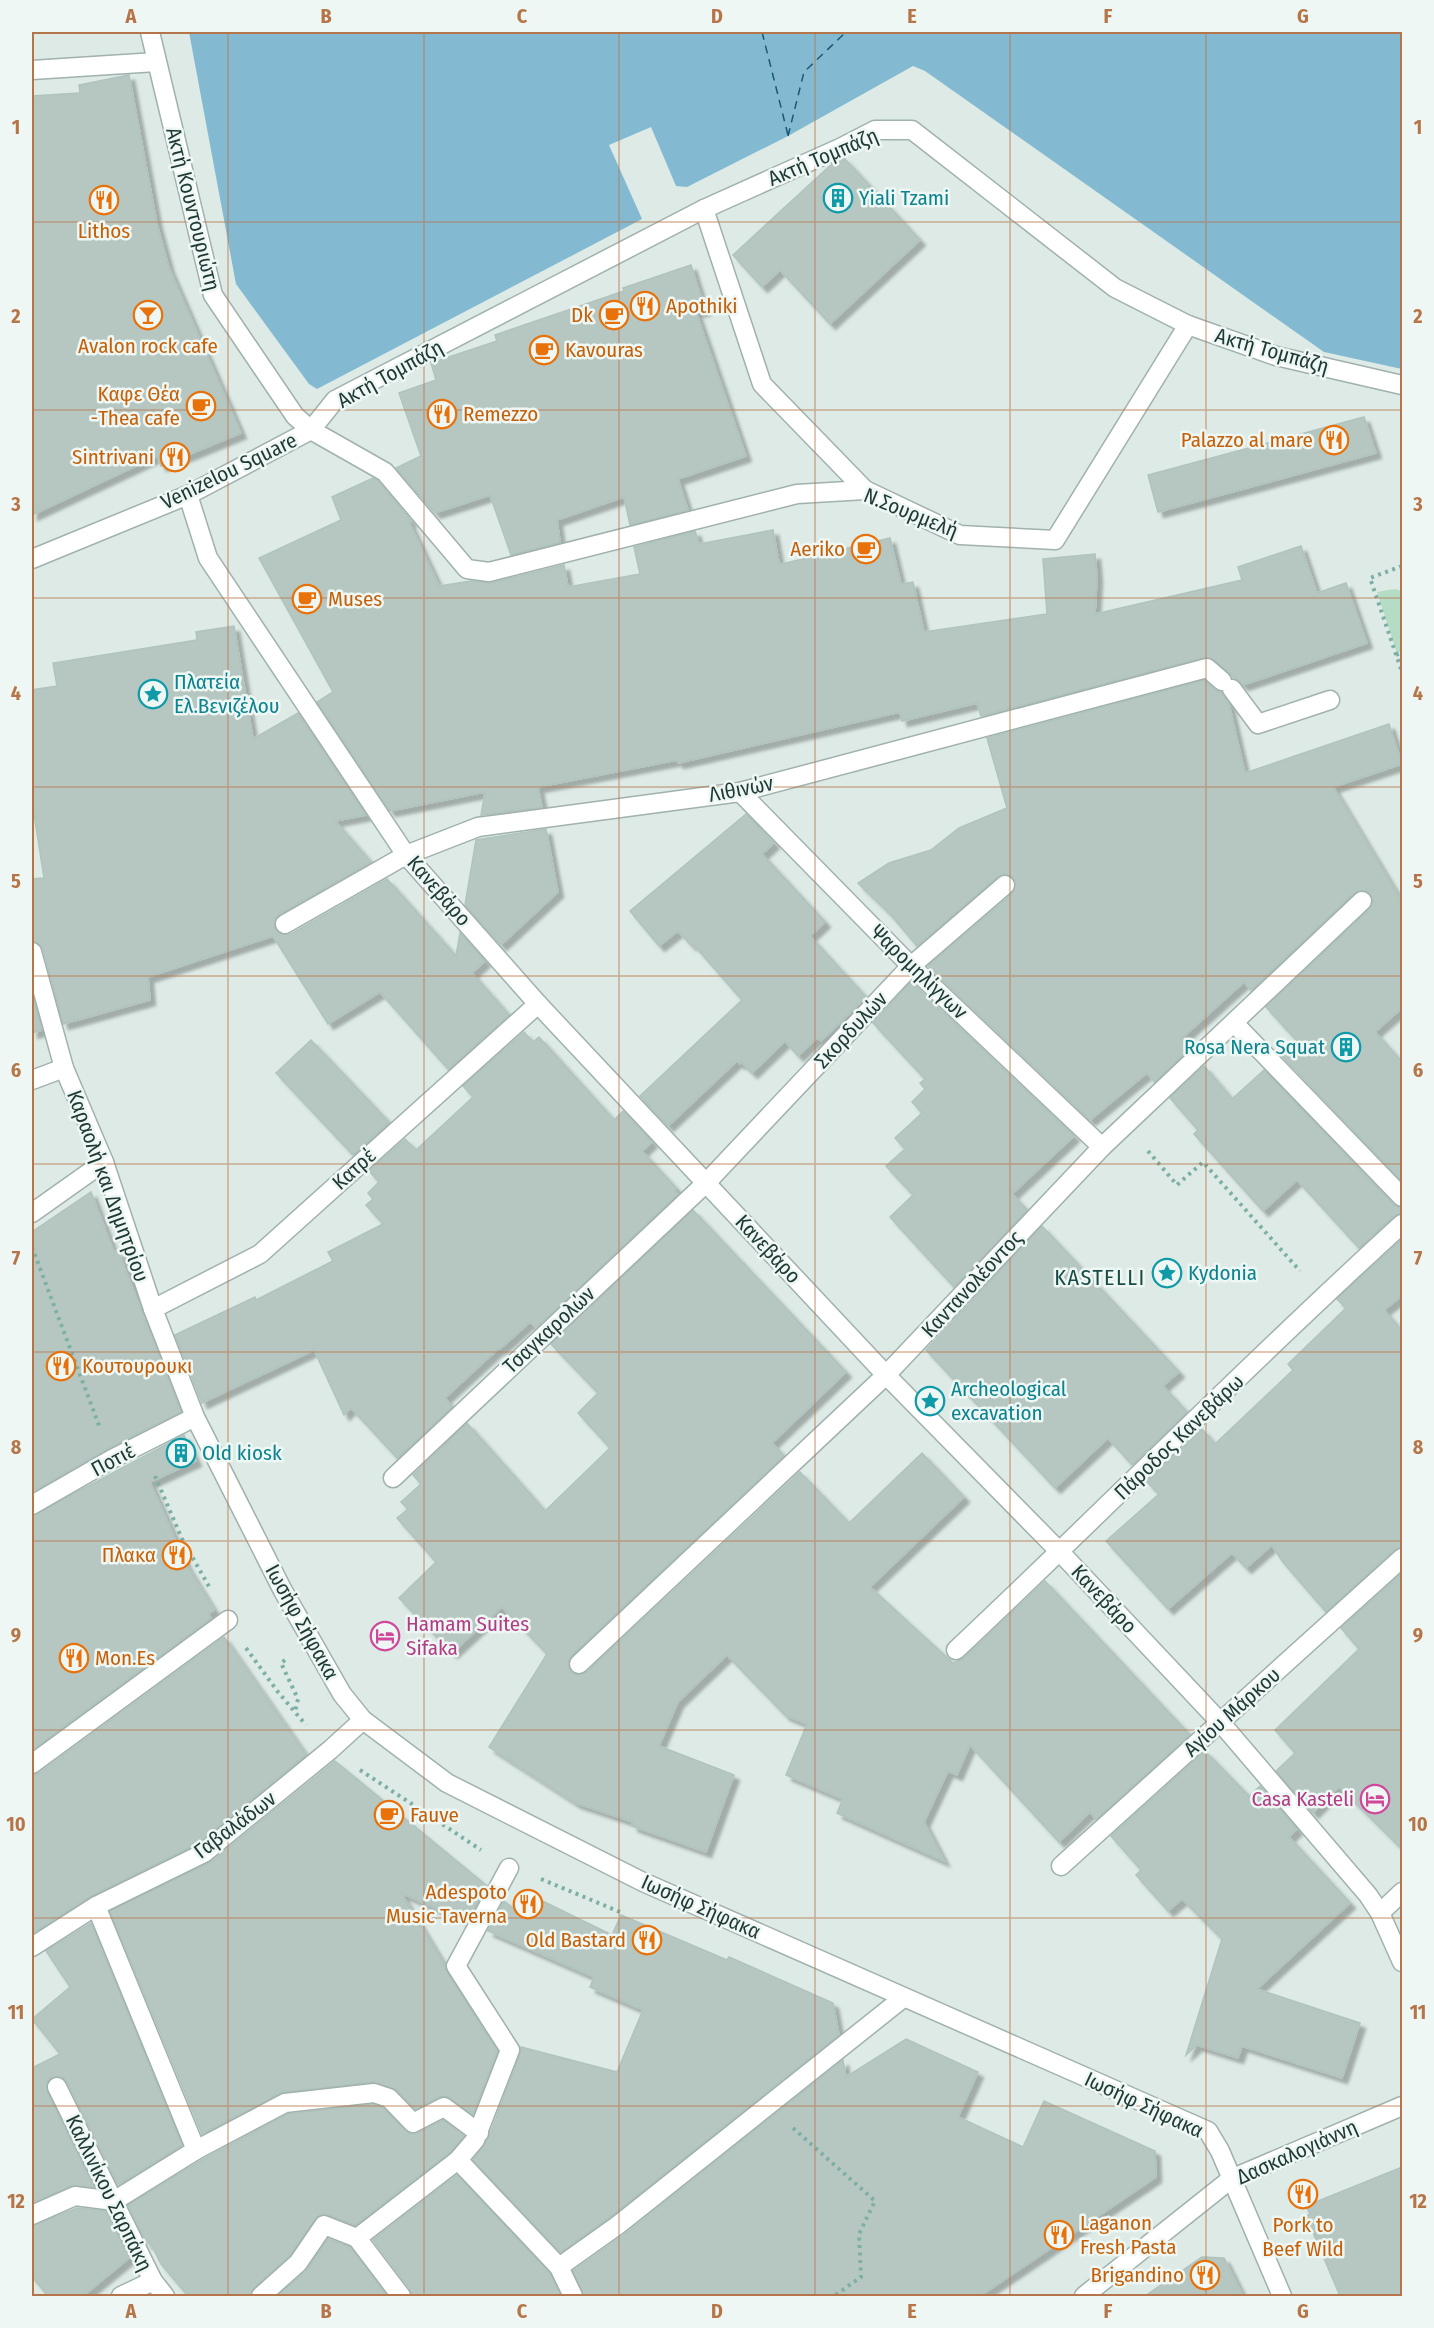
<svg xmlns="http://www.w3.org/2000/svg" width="1434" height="2328" font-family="'Fira Sans Condensed',sans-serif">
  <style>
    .garden { fill: #b5dcc5 }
    .water { fill: #83bad2 }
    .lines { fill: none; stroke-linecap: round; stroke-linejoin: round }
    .ferry { stroke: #185976; stroke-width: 1.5; stroke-dasharray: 8 6; stroke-linecap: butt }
    .building { fill: #b6c7c2; stroke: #b0c3be; stroke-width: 1.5; filter: url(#shadow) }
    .minor-casing { stroke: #a0b1ae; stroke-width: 21 }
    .path { stroke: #7dafa6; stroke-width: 4; stroke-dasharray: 3 4.5; stroke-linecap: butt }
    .minor { stroke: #fff; stroke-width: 18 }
    .grid { fill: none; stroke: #b67548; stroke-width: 1.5; stroke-opacity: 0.55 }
    .labels { text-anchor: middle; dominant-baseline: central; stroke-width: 5; stroke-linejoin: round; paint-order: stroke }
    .street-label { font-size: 21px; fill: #1f3936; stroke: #eef7f3 }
    .culture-label { font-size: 21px; fill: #0d838f; stroke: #eef7f3; text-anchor: start }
    .food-label { font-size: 21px; fill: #c56008; stroke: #eef7f3; text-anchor: end }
    .hotel-label { font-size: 21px; fill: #b23c85; stroke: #eef7f3; text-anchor: start }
    .neighbourhood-label { font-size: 22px; letter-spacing: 1.5px; fill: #1a4c46; stroke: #eef7f3 }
    .neatline { fill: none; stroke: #b67548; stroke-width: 2 }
    .grid-label { font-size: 20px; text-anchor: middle; font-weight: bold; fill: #b67548 }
  </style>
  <defs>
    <filter id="shadow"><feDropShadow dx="5.5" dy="5.5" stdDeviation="1.5" flood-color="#0004"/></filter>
  </defs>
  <rect width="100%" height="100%" fill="#ddeae6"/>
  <polygon class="garden" points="1395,589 1402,591 1402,651 1397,653 1377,592"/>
  <polygon class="water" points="189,32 1402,32 1402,369 1324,352 925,71 913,66 788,136 687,187 676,186 651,127 609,145 642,219 317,389 309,384 236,284"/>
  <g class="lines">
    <g class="ferry">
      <polyline points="762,32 788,135"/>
      <polyline points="788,136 804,72 846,32"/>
    </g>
  </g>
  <g class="building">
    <polygon points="129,75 157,224 169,268 241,433 161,466 157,456 32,515 32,96 80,93 79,85"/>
    <polygon points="844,158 920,240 830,324 780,270 762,287 733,255 833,163"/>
    <polygon points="691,265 705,310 696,312 746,456 678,479 688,510 630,525 624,497 557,520 560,542 511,555 490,495 435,513 396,468 421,456 399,393 436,380 431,363 497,341 495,335 624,291 623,288"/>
    <polygon points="1364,417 1376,453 1158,512 1148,475"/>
    <polygon points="373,478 378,481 411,521 409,522 439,586 471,581 491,583 564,565 568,587 640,574 634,547 695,531 699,544 773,530 779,563 782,564 890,538 901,584 913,582 924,632 1047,614 1043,559 1095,554 1097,577 1095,614 1242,580 1238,567 1301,546 1317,593 1346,583 1367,643 1243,685 1214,660 1205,657 981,716 977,703 902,721 900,712 678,763 677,760 538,787 542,807 481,815 485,792 390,811 317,702 333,692 259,558 341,520 332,497"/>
    <polygon points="234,626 253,739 298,713 366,815 335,821 371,862 279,914 275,919 275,929 280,934 291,934 387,879 456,956 460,933 485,961 472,973 509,1015 448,1069 380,992 328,1024 273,936 148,977 150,1000 63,1024 43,949 39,944 32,941 32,879 44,878 32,801 32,690 57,686 53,663 197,640 196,632"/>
    <polygon points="1204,680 1215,690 1221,692 1229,704 1245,773 1389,724 1402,764 1333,787 1402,902 1402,1008 1375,1032 1402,1062 1402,1181 1281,1055 1297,1041 1266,1007 1370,909 1373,899 1366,890 1354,893 1251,990 1244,982 1181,1039 1189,1049 1155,1082 1147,1073 1090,1120 928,966 1012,894 1016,883 1013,877 1003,874 998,876 917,946 890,914 858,883 889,863 931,850 959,828 1007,808 987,738"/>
    <polygon points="746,814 774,843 762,854 825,922 810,936 866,997 821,1041 817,1038 798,1056 785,1041 752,1073 741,1062 740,1064 737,1061 668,1126 640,1096 742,1000 693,944 691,945 678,931 659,946 630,911"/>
    <polygon points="546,829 558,892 501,945 465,905 476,840"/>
    <polygon points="911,982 1074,1136 1012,1194 1027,1210 954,1287 890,1217 913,1195 886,1166 905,1149 895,1138 922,1113 912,1102 925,1089 920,1083 925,1079 873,1023"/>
    <polygon points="32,992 42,1030 32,1033"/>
    <polygon points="524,1032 533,1042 539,1037 614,1120 623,1111 652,1142 642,1151 676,1188 674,1190 678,1194 536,1328 530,1322 500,1349 499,1348 445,1398 452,1407 397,1458 351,1408 344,1415 314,1350 202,1403 175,1335 255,1297 256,1300 333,1261 328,1252 383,1224 366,1205 373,1199 368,1193 379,1182 369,1171 405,1139 416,1150 473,1097 463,1086"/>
    <polygon points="311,1040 389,1122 353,1155 276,1073"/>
    <polygon points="1204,1066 1232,1099 1264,1070 1394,1205 1402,1208 1402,1213 1394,1216 1359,1248 1297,1180 1263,1211 1194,1134 1198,1130 1170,1098"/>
    <polygon points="91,1192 114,1252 118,1251 181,1412 107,1449 32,1492 32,1232"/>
    <polygon points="693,1210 846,1372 772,1443 784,1456 571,1656 568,1661 570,1671 576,1675 587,1672 800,1472 849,1523 922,1453 964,1497 870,1587 953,1663 964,1658 1045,1581 1190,1735 1096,1819 1090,1812 1059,1842 970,1745 957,1775 948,1771 924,1822 944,1861 837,1813 843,1799 786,1775 807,1724 785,1715 727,1655 678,1702 659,1746 734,1775 706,1852 632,1826 633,1822 576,1803 489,1747 547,1654 502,1607 452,1653 399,1598 436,1562 397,1518 408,1509 401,1502 421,1484 413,1475 467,1423 545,1511 610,1448 578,1413 598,1393 551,1344"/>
    <polygon points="1042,1226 1179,1372 1163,1386 1187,1412 1132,1465 1108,1438 1055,1488 926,1350"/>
    <polygon points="1402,1239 1402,1296 1384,1310 1402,1331 1402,1547 1394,1550 1326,1612 1282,1561 1272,1545 1246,1568 1232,1553 1168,1609 1106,1541 1159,1494 1147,1482 1202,1429 1215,1444 1293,1370 1288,1364 1346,1308 1337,1299"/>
    <polygon points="184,1435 196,1461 150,1482 187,1566 214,1610 208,1614 211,1618 32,1750 32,1516"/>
    <polygon points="1402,1573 1402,1849 1339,1787 1313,1813 1276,1771 1295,1753 1275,1730 1359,1649 1341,1628"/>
    <polygon points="224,1637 306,1755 198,1843 91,1896 33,1933 32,1775 39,1773"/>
    <polygon points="1205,1751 1249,1796 1260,1786 1297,1829 1289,1837 1350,1903 1257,1989 1360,2023 1342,2078 1242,2046 1238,2058 1197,2045 1186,2055 1222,1939 1182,1899 1168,1911 1136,1875 1141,1870 1111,1836"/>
    <polygon points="335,1761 487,1886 467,1922 401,1893 445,1966 447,1972 497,2051 473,2114 446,2096 439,2097 415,2109 397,2090 373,2082 283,2092 202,2134 110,1911 211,1862"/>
    <polygon points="532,1896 612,1935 621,1915 727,1960 729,1957 833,2003 839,2035 611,2216 560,2252 473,2160 488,2139 520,2054 521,2047 617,2072 643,2010 590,1987 594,1977 488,1931 504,1901 523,1916"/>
    <polygon points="91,1923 182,2145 118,2185 67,2082 63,2077 53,2077 47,2081 47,2092 94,2187 71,2186 32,2203 32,2068 60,2054 32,2019 70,1987 46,1951"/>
    <polygon points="906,2039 978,2072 958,2117 1023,2147 1044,2101 1155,2151 1156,2177 980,2296 584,2296 573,2271 625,2234 843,2060 846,2077"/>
    <polygon points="373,2104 383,2108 410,2134 418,2133 443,2120 464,2136 450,2152 355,2225 328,2214 318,2216 289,2256 254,2288 250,2296 188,2296 161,2264 150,2242 147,2244 128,2205 202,2160 288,2114"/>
    <polygon points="1402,2167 1402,2296 1340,2296 1306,2216 1310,2214 1306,2206"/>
    <polygon points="457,2175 550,2273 561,2296 412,2296 410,2289 373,2240"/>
    <polygon points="77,2208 106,2211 129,2258 83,2296 48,2296 32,2277 32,2226"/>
    <polygon points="328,2239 350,2247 387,2296 277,2296 306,2271"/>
    <polygon points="1202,2257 1224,2258 1243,2296 1145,2296"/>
  </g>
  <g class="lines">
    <g class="minor-casing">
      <g id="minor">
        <polyline points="150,32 213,295 295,416 311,430 385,472 467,569 489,572 797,494 865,490 960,535 1055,540 1188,325"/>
        <polyline points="32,70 156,62"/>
        <polyline points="704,209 762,384 865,490"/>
        <polyline points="188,495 208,558 406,855 538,1004 886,1375 1060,1552 1221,1723 1368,1895 1380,1913 1402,1962"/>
        <polyline points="32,559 188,495 311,430 335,400 704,209 840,148 875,130 912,130 1115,288 1188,325 1276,356 1402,385"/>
        <polyline points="1232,689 1258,724 1330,700"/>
        <polyline points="740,792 911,966 1102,1147"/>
        <polyline points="285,924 406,855 478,827 740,792 1207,668 1222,681"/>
        <polyline points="32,952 64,1068 104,1162 153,1309 195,1417 282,1589 342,1694 363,1720 447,1783 643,1882 1208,2131 1220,2151 1282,2296"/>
        <polyline points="1234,1023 1402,1197"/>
        <polyline points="32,1080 64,1068"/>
        <polyline points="32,1213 104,1162"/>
        <polyline points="153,1309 260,1254 538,1004"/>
        <polyline points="393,1478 706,1183 911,966 1005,885"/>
        <polyline points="32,1505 112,1459 195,1417"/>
        <path d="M956 1650C1106 1509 1250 1362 1402 1224"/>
        <polyline points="579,1664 886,1375 1102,1147 1362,901"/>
        <polyline points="32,1764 228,1620"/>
        <polyline points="1061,1866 1402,1558"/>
        <polyline points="96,1906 196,2150"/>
        <polyline points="1380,1913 1402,1892"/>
        <polyline points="32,1947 96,1906 204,1853 330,1750 363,1720"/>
        <polyline points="57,2087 153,2281 165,2296"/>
        <polyline points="458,2160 559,2267 573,2296"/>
        <polyline points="32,2215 75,2196 114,2201 196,2150 285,2103 374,2093 389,2098 413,2123 444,2107 479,2133"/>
        <polyline points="357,2238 401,2296"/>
        <polyline points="559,2267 618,2225 903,1998"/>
        <polyline points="121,2296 153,2281"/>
        <polyline points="261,2296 298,2263 324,2225 357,2238 458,2160 475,2140 510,2050 456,1966 509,1868"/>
        <polyline points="1084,2296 1231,2179 1402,2106"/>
      </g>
    </g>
    <g class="path">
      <polyline points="1402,566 1370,578 1402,672"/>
      <polyline points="1396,655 1402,652"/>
      <polyline points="1148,1151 1177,1185 1203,1162 1300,1271"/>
      <polyline points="32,1247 100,1428"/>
      <polyline points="155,1476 182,1539 211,1590"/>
      <polyline points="246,1648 278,1692 306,1725"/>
      <polyline points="285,1660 281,1663 298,1699 295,1712"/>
      <polyline points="360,1770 421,1810"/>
      <polyline points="430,1816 481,1850"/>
      <polyline points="541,1879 620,1912"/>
      <polyline points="793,2128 875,2201 859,2234 861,2277 834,2296"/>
    </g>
    <use href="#minor" class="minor"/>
  </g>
  <path class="grid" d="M228 32V2296M424 32V2296M619 32V2296M815 32V2296M1010 32V2296M1206 32V2296M32 222H1402M32 410H1402M32 598H1402M32 787H1402M32 976H1402M32 1164H1402M32 1352H1402M32 1541H1402M32 1730H1402M32 1918H1402M32 2106H1402"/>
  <defs>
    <g id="building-ring" transform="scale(1.5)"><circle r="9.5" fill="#eef7f3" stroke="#0f9aa8" stroke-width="1.5"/><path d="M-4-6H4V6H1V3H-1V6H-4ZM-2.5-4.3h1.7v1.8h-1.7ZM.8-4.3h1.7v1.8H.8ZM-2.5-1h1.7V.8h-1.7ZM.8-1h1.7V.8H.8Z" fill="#0f9aa8"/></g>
    <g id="restaurant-ring" transform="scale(1.5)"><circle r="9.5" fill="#eef7f3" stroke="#e8710a" stroke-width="1.5"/><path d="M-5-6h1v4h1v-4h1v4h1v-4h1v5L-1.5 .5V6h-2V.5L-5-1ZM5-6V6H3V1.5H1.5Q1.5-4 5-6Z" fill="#e8710a"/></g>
    <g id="bar-ring" transform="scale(1.5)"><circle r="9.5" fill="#eef7f3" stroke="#e8710a" stroke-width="1.5"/><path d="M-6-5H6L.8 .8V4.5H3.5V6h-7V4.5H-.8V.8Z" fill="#e8710a"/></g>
    <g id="cafe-ring" transform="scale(1.5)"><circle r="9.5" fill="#eef7f3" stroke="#e8710a" stroke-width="1.5"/><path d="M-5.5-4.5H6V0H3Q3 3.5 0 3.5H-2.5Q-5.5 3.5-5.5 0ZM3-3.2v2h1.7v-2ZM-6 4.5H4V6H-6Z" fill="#e8710a"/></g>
    <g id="sight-ring" transform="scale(1.5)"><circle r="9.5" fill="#eef7f3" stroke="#0f9aa8" stroke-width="1.5"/><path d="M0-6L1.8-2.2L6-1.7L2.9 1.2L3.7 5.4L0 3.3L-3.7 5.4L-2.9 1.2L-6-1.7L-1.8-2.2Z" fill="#0f9aa8"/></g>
    <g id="hotel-ring" transform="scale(1.5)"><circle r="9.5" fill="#eef7f3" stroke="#d1479c" stroke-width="1.5"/><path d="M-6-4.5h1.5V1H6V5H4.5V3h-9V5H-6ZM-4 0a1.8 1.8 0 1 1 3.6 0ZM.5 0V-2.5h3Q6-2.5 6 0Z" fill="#d1479c"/></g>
  </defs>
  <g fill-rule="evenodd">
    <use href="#building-ring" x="838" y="198"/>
    <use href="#restaurant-ring" x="104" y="200"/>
    <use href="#restaurant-ring" x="645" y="306"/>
    <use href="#bar-ring" x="148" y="315"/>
    <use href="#cafe-ring" x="614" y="315"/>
    <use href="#cafe-ring" x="544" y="350"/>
    <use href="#cafe-ring" x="201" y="406"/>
    <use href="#restaurant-ring" x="442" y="414"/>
    <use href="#restaurant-ring" x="1334" y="440"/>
    <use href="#restaurant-ring" x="175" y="457"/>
    <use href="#cafe-ring" x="866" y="549"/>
    <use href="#cafe-ring" x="307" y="599"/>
    <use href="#sight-ring" x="153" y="694"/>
    <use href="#building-ring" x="1346" y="1047"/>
    <use href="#sight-ring" x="1167" y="1273"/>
    <use href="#restaurant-ring" x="61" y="1366"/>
    <use href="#sight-ring" x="930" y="1401"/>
    <use href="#building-ring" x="181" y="1453"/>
    <use href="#restaurant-ring" x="177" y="1555"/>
    <use href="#hotel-ring" x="385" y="1636"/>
    <use href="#restaurant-ring" x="74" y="1658"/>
    <use href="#hotel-ring" x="1375" y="1799"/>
    <use href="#cafe-ring" x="389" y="1815"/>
    <use href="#restaurant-ring" x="528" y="1904"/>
    <use href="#restaurant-ring" x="647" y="1940"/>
    <use href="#restaurant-ring" x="1303" y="2194"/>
    <use href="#restaurant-ring" x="1059" y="2235"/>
    <use href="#restaurant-ring" x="1205" y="2275"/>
  </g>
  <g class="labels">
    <g class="street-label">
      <text transform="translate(823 157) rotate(-23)">Ακτή Τομπάζη</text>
      <text transform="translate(193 209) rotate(76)">Ακτή Κουντουριώτη</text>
      <text transform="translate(1272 351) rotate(16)">Ακτή Τομπάζη</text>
      <text transform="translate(390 374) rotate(-29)">Ακτή Τομπάζη</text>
      <text transform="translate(229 471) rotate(-26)">Venizelou Square</text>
      <text transform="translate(911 513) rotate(22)">Ν.Σουρμελή</text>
      <text transform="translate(741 789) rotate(-11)">Λιθινών</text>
      <text transform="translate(439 891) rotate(49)">Κανεβάρο</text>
      <text transform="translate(919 972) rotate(44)">Ψαρομηλίγγων</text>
      <text transform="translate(851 1030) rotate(-47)">Σκορδυλών</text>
      <text transform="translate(354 1169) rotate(-42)">Κατρέ</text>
      <text transform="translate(108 1186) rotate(70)">Καραολή και Δημητρίου</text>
      <text transform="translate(768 1249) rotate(47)">Κανεβάρο</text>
      <text transform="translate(972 1284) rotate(-47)">Καντανολέοντος</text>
      <text transform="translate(549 1330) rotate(-43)">Τσαγκαρολών</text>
      <text transform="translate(1179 1437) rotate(-44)">Πάροδος Κανεβάρω</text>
      <text transform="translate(113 1460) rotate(-28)">Ποτιέ</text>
      <text transform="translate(1104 1599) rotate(47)">Κανεβάρο</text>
      <text transform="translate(302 1622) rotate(61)">Ιωσήφ Σήφακα</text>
      <text transform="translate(1232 1712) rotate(-42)">Αγίου Μάρκου</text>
      <text transform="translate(235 1825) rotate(-37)">Γαβαλάδων</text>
      <text transform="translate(701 1907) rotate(24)">Ιωσήφ Σήφακα</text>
      <text transform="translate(1144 2105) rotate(25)">Ιωσήφ Σήφακα</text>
      <text transform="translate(1297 2152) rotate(-24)">Δασκαλογιάννη</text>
      <text transform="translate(109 2193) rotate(64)">Καλλινίκου Σαρπάκη</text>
    </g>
    <g class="culture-label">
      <text x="859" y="198">Yiali Tzami</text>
      <text x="174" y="682">Πλατεία<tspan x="174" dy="24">Ελ.Βενιζέλου</tspan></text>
      <text x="1325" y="1047" text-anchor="end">Rosa Nera Squat</text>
      <text x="1188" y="1273">Kydonia</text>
      <text x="951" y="1389">Archeological<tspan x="951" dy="24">excavation</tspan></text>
      <text x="202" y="1453">Old kiosk</text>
    </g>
    <g class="food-label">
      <text x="104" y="231" text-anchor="middle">Lithos</text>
      <text x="666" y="306" text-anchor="start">Apothiki</text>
      <text x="593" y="315">Dk</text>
      <text x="148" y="346" text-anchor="middle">Avalon rock cafe</text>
      <text x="565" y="350" text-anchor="start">Kavouras</text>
      <text x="180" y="394">Καφε Θέα<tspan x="180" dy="24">-Thea cafe</tspan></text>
      <text x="463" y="414" text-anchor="start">Remezzo</text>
      <text x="1313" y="440">Palazzo al mare</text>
      <text x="154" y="457">Sintrivani</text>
      <text x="845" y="549">Aeriko</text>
      <text x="328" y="599" text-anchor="start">Muses</text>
      <text x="82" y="1366" text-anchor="start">Κουτουρουκι</text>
      <text x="156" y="1555">Πλακα</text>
      <text x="95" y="1658" text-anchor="start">Mon.Es</text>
      <text x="410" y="1815" text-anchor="start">Fauve</text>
      <text x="507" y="1892">Adespoto<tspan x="507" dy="24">Music Taverna</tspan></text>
      <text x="626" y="1940">Old Bastard</text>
      <text x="1080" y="2223" text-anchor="start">Laganon<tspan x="1080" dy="24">Fresh Pasta</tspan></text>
      <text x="1303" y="2225" text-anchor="middle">Pork to<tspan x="1303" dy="24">Beef Wild</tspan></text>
      <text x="1184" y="2275">Brigandino</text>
    </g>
    <g class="hotel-label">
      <text x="406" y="1624">Hamam Suites<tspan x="406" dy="24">Sifaka</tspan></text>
      <text x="1354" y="1799" text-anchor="end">Casa Kasteli</text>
    </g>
    <g class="neighbourhood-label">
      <text x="1100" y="1277">KASTELLI</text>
    </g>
  </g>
  <rect width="1434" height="2328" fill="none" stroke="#eef7f3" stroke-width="66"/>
  <rect x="33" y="33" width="1368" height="2262" class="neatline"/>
  <g class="grid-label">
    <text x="131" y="23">A</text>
    <text x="326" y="23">B</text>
    <text x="522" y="23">C</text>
    <text x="717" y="23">D</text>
    <text x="912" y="23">E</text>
    <text x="1108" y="23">F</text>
    <text x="1303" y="23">G</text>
    <text x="16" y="134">1</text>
    <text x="1418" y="134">1</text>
    <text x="16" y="323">2</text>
    <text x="1418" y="323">2</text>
    <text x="16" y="511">3</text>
    <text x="1418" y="511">3</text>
    <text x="16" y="700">4</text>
    <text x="1418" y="700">4</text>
    <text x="16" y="888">5</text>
    <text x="1418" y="888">5</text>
    <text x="16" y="1077">6</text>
    <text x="1418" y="1077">6</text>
    <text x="16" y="1265">7</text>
    <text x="1418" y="1265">7</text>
    <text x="16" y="1454">8</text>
    <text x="1418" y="1454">8</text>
    <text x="16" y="1642">9</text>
    <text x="1418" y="1642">9</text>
    <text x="16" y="1831">10</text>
    <text x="1418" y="1831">10</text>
    <text x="16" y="2019">11</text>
    <text x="1418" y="2019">11</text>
    <text x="16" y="2208">12</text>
    <text x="1418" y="2208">12</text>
    <text x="131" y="2318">A</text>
    <text x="326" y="2318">B</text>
    <text x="522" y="2318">C</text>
    <text x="717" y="2318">D</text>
    <text x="912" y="2318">E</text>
    <text x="1108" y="2318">F</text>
    <text x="1303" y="2318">G</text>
  </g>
</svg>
